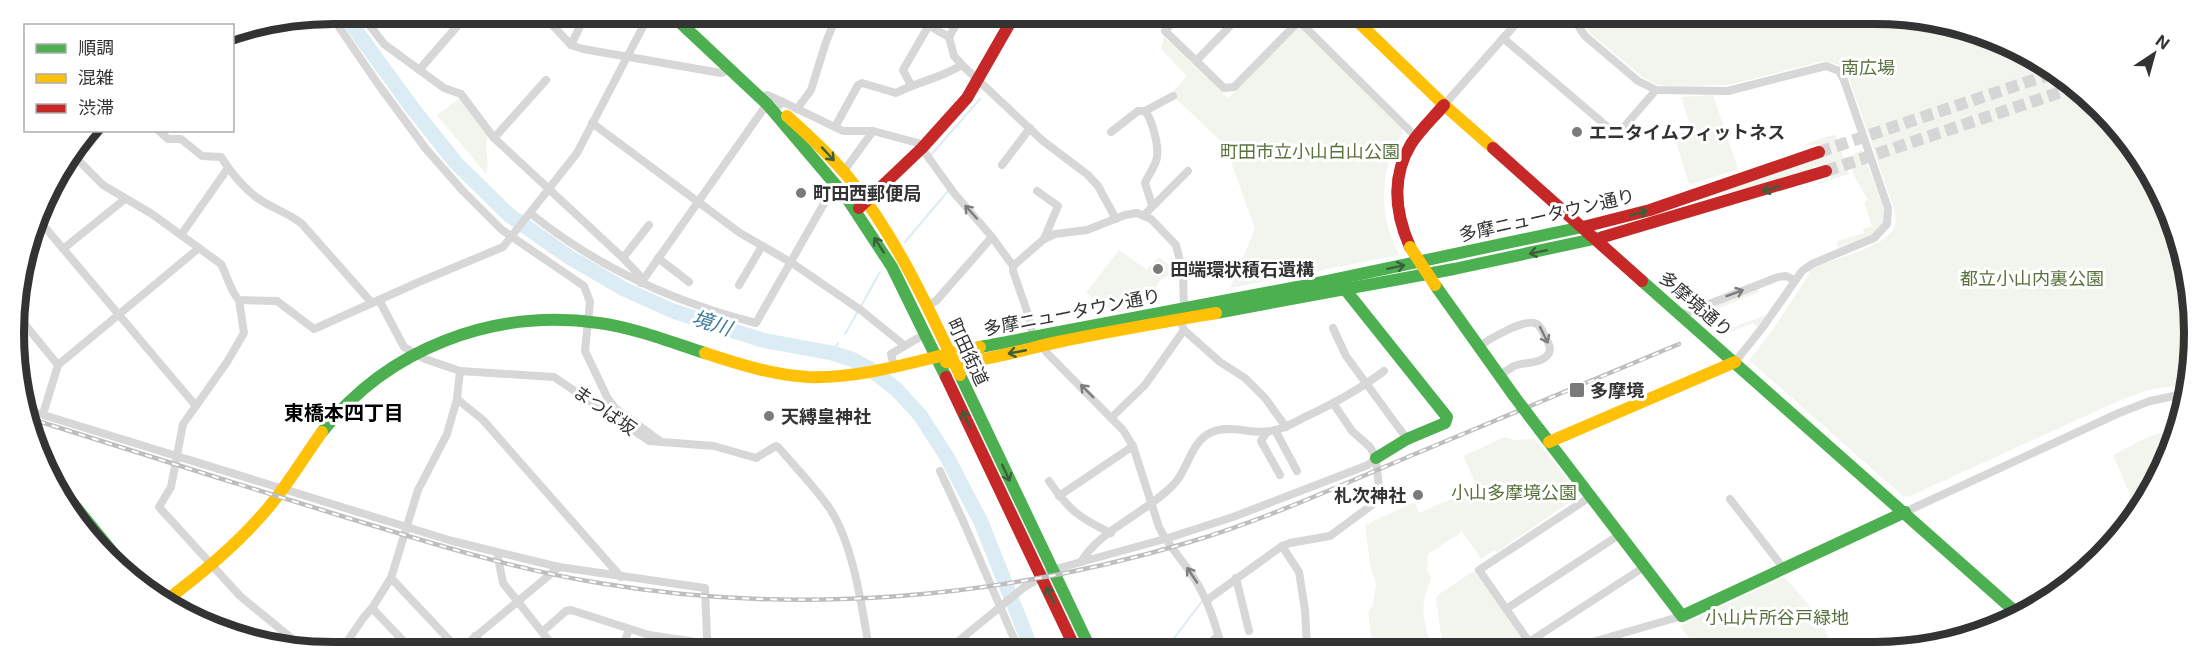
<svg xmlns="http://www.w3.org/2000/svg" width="2208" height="666" font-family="Inter,'Noto Sans JP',sans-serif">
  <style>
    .green { fill: #f2f5ed }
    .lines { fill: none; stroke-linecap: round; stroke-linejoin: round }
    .stream { stroke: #dcecf4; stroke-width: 2 }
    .river { stroke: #dcecf4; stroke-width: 15 }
    .secondary-tunnel { stroke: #d6d6d6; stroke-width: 12; stroke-dasharray: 12 6; stroke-linecap: butt }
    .street { stroke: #d7d7d7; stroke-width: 8 }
    .fast { stroke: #4caf50; stroke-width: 12 }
    .slow { stroke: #ffc107; stroke-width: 12 }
    .jam { stroke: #c62828; stroke-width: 12 }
    .rail-casing { stroke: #bebebe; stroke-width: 4.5 }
    .rail { stroke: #fff; stroke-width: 2; stroke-dasharray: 7; stroke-linecap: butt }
    .fast-bridge { stroke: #4caf50; stroke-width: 12 }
    .slow-bridge { stroke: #ffc107; stroke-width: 12 }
    .oneway { stroke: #3c5e3d }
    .oneway2 { stroke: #7d7d7d }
    .poi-dot { fill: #7a7a7a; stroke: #fff; stroke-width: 2 }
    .labels { text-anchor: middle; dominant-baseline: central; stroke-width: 6; stroke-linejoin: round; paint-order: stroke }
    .park-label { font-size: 18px; fill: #59723d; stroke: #fff }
    .poi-label { font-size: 18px; font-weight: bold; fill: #333; stroke: #fff; text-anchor: start }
    .street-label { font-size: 18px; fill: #333; stroke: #fff }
    .water-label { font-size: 20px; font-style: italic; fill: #3b7b9a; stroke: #fff }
    .neighbourhood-label { font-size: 20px; font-weight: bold; fill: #000; stroke: #fff }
    .rim { fill: none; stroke: #333; stroke-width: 8 }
  </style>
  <rect width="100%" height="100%" fill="#fff"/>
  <g class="green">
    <path d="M1579 18 1938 20 2053 68 2141 156 2188 271V384L2152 389 2125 398 1908 497 1903 496 1749 360 1772 331 1810 273 1808 271C1830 258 1886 249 1895 226 1896 222 1895 217 1895 212L1848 75 1837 64 1823 61 1729 85 1664 86 1655 84 1641 76 1591 34Z"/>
    <path d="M1297 28H1302L1402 129 1403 133C1378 170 1379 217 1399 255L1230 288 1255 229 1225 145 1171 94 1187 76 1161 49 1164 37 1228 98Z"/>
    <polygon points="1713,95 1738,169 1689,185 1674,135 1692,130 1681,97"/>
    <path d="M461 97 488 136C483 148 491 158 486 174L437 115Z"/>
    <polygon points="1835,134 1849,174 1818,184 1818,182 1829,179 1836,171 1832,165 1813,167 1813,169 1750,189 1715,195 1691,202 1749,180 1820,157 1828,150 1827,145 1816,144 1806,146 1805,144"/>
    <polygon points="1862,150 1884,209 1884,222 1873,234 1838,248 1837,241 1864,233 1863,229 1872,226 1864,202 1868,200 1854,176 1849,159 1854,154"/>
    <polygon points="1119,250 1147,270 1159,257 1176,271 1159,281 1147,307 1115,313 1086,293"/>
    <polygon points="1757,288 1759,292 1707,313 1726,330 1768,314 1758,327 1753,323 1722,336 1698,314 1698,311"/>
    <polygon points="2176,429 2152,492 2137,511 2113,455 2150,436"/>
    <path d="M1505 437 1514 440 1535 439 1580 495 1497 552 1495 550 1481 559 1461 530 1459 534 1428 554 1427 571 1432 578C1417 606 1425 620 1431 649H1373L1368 613 1373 604 1376 584 1370 565 1365 525 1415 502 1419 513 1463 494 1477 486 1463 456Z"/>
    <polygon points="1472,572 1476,573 1529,649 1443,649 1436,599 1438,595"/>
    <polygon points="1785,577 1820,618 1833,650 1698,649 1680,626"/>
  </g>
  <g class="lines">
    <g class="stream">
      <polyline points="931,155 980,99"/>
      <polyline points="905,242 948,191"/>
      <polyline points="861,306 880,272"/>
      <polyline points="845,334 858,311"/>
      <polyline points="832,353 838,343"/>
      <polyline points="1161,648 1168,646 1203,600"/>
    </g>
    <polyline class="river" points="344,14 413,109 456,163 509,215 569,257 624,289 673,311 762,340 832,353 851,359 870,369 896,389 920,415 947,457 981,522 1031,648"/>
    <g class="secondary-tunnel">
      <polyline points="1819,152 2057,72"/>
      <polyline points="1826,171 2073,88"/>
    </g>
    <g class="street">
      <polyline points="330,14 378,84 426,149 463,191 502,230 584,286 590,302 585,351 607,397 615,408 660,441"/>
      <polyline points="367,14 367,22 384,44 444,88 461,94 494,138 623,258 643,279"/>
      <polyline points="542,14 571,45 583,49 721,73 730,70"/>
      <polyline points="912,16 949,37 954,56 962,65 1043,141 1088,175 1098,186 1116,219"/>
      <polyline points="1177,17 1165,31 1224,88 1234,87 1303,17"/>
      <polyline points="1296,18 1416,137"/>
      <polyline points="1573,18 1585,36 1638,81 1656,90 1728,91 1826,66 1839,71 1844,80 1888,208 1887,224 1874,238 1812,264 1802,271 1763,327 1735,362"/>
      <polyline points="949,37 961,16"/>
      <polyline points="1503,38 1617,135 1656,90"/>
      <polyline points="571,45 586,14"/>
      <polyline points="1196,61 1239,17"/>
      <polyline points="419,70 467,15"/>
      <polyline points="911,85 903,70 929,25"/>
      <polyline points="760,97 767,95 783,102"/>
      <polyline points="1444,105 1521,18"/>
      <polyline points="776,108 783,102 843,131 873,131 918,143 954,193 992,237 1013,266 1013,271 1028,314 1033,337"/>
      <polyline points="797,109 811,90 826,42 837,15"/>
      <path d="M1145 111C1152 119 1159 146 1157 157 1156 166 1148 175 1145 183L1152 205"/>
      <polyline points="592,123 740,233 792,263 862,311 904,345"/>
      <path d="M835 127 858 85 862 83 896 93C919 81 939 79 962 65"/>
      <path d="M158 130 168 139H181L202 156 221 157C230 171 243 187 256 197 270 208 288 212 302 224L372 303"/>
      <polyline points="1111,132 1138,111 1145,111 1173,96"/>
      <polyline points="494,138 546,80"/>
      <path d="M74 156 103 185 152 214 221 264C227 275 230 291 239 300L277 301 314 329 419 282 503 247 577 153 649 15"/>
      <polyline points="1002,165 1030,128"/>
      <polyline points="844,171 873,131"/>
      <polyline points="1037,191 1058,206 1044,239"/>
      <path d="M530 213C597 267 673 302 756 323L830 193 837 186"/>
      <polyline points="1144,215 1188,171"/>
      <polyline points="38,219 196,406 183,424 171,487 159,507 240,596 301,646"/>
      <polyline points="181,235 228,168"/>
      <polyline points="63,249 125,199"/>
      <polyline points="623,258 649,225"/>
      <polyline points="658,258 689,282"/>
      <polyline points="1013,266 1044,239 1055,234 1087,230 1125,215 1137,213 1151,219 1176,245 1183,274 1184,309"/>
      <polyline points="641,283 767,104"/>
      <polyline points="739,285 762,246"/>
      <path d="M379 300 404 347 425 359 460 371 554 377 649 441 714 446 756 458 776 446 779 448C796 468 815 487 830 509 853 544 862 607 869 648"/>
      <polyline points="927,305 936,301 992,237"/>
      <polyline points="1681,315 1778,277 1786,276 1794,280"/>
      <polyline points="18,316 58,365 43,414"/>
      <polyline points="1333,328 1346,356 1407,439"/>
      <polyline points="1184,330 1220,362 1245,378 1265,398 1286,427"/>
      <path d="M1043 347 1047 353 1123 430 1133 446 1159 527C1168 546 1183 560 1194 578 1208 600 1215 623 1222 648"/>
      <path d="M1478 347C1488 340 1526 317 1537 324 1541 327 1543 332 1545 336 1547 341 1552 348 1549 353 1543 364 1524 362 1514 366 1509 369 1504 373 1498 376"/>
      <polyline points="58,365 199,248"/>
      <polyline points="894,367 891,354 925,334"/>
      <polyline points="460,371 457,399 483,420 621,577"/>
      <polyline points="196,406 227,362 244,333 239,300"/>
      <polyline points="24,409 452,541 559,567 705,588 707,638 710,647"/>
      <polyline points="1111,418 1145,385 1184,330 1182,325"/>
      <polyline points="1275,430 1297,471"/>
      <polyline points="1267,432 1261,441 1280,475"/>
      <polyline points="940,471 964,523 1018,648"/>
      <path d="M1049 481C1069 510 1079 518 1111 533"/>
      <polyline points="1059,496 1133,446"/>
      <polyline points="1730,499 1784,569"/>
      <polyline points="1905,512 2119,413 2150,401 2188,393"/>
      <polyline points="1282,546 1299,572 1305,610 1307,649"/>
      <polyline points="497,553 503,583 554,647"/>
      <path d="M1081 562C1099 530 1150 511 1175 483 1189 467 1191 441 1212 432 1231 424 1252 435 1271 431 1283 429 1294 423 1305 417 1333 404 1359 390 1384 371"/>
      <polyline points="391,578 456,647"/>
      <polyline points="1236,578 1249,631"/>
      <polyline points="1207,600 1282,546 1290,543 1330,536 1380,499 1376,458 1370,447 1352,431 1333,403"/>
      <polyline points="372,608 409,647"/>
      <polyline points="1506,609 1619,535"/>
      <polyline points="1987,631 2014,610"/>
      <polyline points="542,632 566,611 571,610 649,635 709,644"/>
      <polyline points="475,636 483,647"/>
      <polyline points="1529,642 1644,567"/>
      <polyline points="344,646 364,617 372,608 391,578 418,490 447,434 457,399"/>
      <polyline points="463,647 559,567"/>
      <polyline points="623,647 629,629"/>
      <polyline points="950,648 1023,588 1052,570 1165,539 1233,517 1368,465 1376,458"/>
      <polyline points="1204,648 1218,636"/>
      <polyline points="1534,649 1479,570 1590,497"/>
      <polyline points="1568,649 1682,616"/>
    </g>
    <g class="fast">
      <polyline points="672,15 767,104 846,197 892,267 946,377"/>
      <polyline points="1642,281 2019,615"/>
      <polyline points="1435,285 1514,396"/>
      <polyline points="1344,288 1447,417 1445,423 1407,439 1376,458"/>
      <polyline points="1216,313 1454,269 1603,237"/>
      <polyline points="980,347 1318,283 1587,226"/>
      <polyline points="960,375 1090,648"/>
      <polyline points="1539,429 1682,616 1905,512"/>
      <path d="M322 432C388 348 494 308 599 323 635 328 671 342 705 353"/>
      <polyline points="53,479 127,570"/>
    </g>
    <g class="slow">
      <polyline points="1353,17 1444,105 1493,148"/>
      <path d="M787 116C809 136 830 155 849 178 896 237 928 307 960 375"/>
      <path d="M705 353C738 364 773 375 808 377 867 379 923 358 980 347"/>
      <path d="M946 362C974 365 1029 348 1058 342 1111 331 1164 322 1216 313"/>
      <polyline points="1549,442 1735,362"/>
      <path d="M164 602C201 574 238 544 268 508 288 484 304 457 322 432"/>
    </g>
    <g class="jam">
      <polyline points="1493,148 1642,281"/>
      <polyline points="859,208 922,148 967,98 1014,16"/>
      <polyline points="1587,226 1650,210 1819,152"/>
      <polyline points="1603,237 1826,171"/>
      <path d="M1410 247C1395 213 1391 177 1411 144 1420 130 1433 118 1444 105"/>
      <polyline points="946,377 1075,648"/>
    </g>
    <g class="rail-casing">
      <path id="rail" d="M25 417C133 451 240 485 348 518 431 543 513 569 599 583 796 616 998 599 1190 542 1267 519 1341 485 1415 454 1503 417 1592 381 1679 344"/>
    </g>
    <use href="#rail" class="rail"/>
    <polyline class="fast-bridge" points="1514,396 1539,429"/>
    <polyline class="slow-bridge" points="1410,247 1435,285"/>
  </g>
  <defs><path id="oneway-shaft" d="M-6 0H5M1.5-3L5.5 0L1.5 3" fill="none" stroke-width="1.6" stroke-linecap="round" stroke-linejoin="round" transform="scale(1.5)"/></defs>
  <g class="oneway">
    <use href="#oneway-shaft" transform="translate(828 154) rotate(47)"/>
    <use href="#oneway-shaft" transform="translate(1771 189) rotate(164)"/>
    <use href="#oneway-shaft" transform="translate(1639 213) rotate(-15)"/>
    <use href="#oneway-shaft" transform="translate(879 245) rotate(-123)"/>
    <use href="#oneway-shaft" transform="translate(1538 252) rotate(168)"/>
    <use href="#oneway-shaft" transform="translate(1396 267) rotate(-12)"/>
    <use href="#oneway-shaft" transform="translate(1017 352) rotate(169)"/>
    <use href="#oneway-shaft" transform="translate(966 419) rotate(-115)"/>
    <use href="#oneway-shaft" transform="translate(1006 473) rotate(65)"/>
    <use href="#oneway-shaft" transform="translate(1050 595) rotate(-116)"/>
  </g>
  <g class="oneway2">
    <use href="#oneway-shaft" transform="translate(971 212) rotate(-132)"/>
    <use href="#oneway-shaft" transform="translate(1735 293) rotate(-21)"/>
    <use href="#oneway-shaft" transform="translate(1544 335) rotate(64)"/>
    <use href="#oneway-shaft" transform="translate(1087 391) rotate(-135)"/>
    <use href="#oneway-shaft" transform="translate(1192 575) rotate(-124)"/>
  </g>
  <g class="poi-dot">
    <circle cx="1577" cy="132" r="6"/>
    <circle cx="801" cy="193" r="6"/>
    <circle cx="1158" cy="269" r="6"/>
    <rect x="1569" y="382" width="16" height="16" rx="3"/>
    <circle cx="769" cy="416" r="6"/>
    <circle cx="1418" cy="495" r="6"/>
  </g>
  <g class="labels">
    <g class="park-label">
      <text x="1868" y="67">南広場</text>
      <text x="1310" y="151">町田市立小山白山公園</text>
      <text x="2032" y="278">都立小山内裏公園</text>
      <text x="1514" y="492">小山多摩境公園</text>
      <text x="1777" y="617">小山片所谷戸緑地</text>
    </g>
    <g class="poi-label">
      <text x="1589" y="132">エニタイムフィットネス</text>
      <text x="813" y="193">町田西郵便局</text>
      <text x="1170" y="269">田端環状積石遺構</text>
      <text x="1590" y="390">多摩境</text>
      <text x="781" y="416">天縛皇神社</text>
      <text x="1406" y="495" text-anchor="end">札次神社</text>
    </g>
    <g class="street-label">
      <text transform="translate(1547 215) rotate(-13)">多摩ニュータウン通り</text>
      <text transform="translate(1696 304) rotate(41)">多摩境通り</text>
      <text transform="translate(1072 312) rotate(-11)">多摩ニュータウン通り</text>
      <text transform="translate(968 352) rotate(65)">町田街道</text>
      <text transform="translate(605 410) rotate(35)">まつば坂</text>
    </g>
    <g class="water-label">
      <text transform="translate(712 323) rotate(18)">境川</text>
    </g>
    <g class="neighbourhood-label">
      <text x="344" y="413">東橋本四丁目</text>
    </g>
  </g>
  <path d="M0 0H2208V666H0ZM333 24H1875A309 309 0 0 1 2184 333V333A309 309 0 0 1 1875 642H333A309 309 0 0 1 24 333V333A309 309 0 0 1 333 24Z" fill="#fff" fill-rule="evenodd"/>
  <path class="rim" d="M333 24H1875A309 309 0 0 1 2184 333V333A309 309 0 0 1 1875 642H333A309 309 0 0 1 24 333V333A309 309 0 0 1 333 24Z"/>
  <rect x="24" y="24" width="210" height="108" fill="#ffffff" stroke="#adadad" stroke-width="1.5"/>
  <rect x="36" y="44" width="30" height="9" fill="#4caf50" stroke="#adadad" stroke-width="1.5"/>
  <text x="78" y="54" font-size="18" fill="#333333">順調</text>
  <rect x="36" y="74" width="30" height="9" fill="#ffc107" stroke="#adadad" stroke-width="1.5"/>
  <text x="78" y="84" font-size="18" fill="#333333">混雑</text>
  <rect x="36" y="104" width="30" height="9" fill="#c62828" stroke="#adadad" stroke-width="1.5"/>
  <text x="78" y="114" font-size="18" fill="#333333">渋滞</text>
  <g transform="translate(2154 54) rotate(36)" stroke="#ffffff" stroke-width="4.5" paint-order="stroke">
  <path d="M0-4.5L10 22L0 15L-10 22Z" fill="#333333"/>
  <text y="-9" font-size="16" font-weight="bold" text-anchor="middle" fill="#333333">N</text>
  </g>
</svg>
